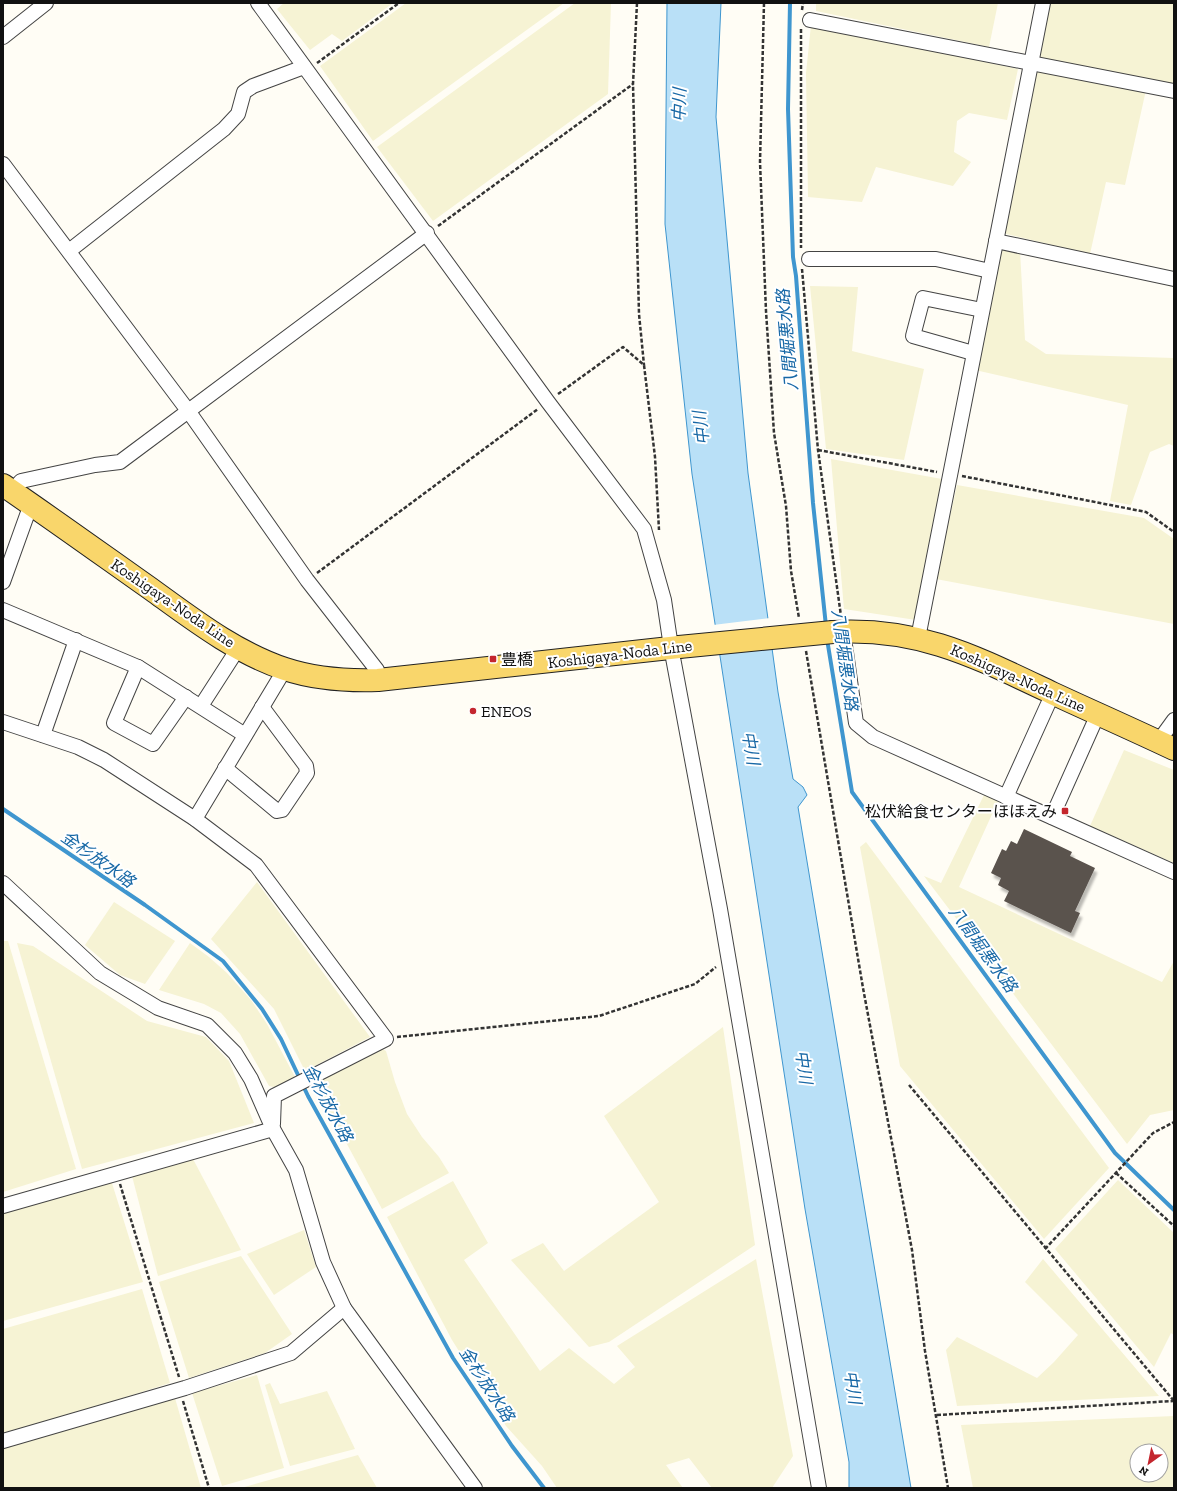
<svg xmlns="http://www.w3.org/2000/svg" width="1177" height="1491" font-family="'Zilla Slab','Noto Sans JP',serif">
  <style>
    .farmland { fill: #f6f3d4; fill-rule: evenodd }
    .water { fill: #b9e0f7; stroke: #3f96cf }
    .pier { fill: #fffdf5 }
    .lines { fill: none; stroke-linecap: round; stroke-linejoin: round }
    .stream { stroke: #3f96cf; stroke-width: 4 }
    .building { fill: #5a524d; filter: url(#shadow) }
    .minor-casing { stroke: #444; stroke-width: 16 }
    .primary-casing { stroke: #222; stroke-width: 24 }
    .path { stroke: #333; stroke-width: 2.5; stroke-dasharray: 4 2; stroke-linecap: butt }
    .minor { stroke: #fff; stroke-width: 14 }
    .primary { stroke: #f9d66b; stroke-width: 22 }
    .primary-bridge-casing { stroke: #222; stroke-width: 24; stroke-linecap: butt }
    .primary-bridge { stroke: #f9d66b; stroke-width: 22 }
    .poi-dot { fill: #c4262e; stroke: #fff; stroke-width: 1.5 }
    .labels { text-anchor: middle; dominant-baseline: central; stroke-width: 4; stroke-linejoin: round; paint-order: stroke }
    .street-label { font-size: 16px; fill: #111; stroke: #fff }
    .poi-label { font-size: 16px; fill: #111; stroke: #fff; text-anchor: start }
    .water-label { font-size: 17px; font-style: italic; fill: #1768a6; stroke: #fff }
  </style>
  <defs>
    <filter id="shadow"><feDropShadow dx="2.5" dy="4.5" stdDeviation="1" flood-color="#0004"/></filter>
  </defs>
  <rect width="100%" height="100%" fill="#fffdf5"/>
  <g class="farmland">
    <polygon points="284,3 393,3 342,41 332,34 310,50 277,9"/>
    <polygon points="406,3 564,3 373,141 320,66"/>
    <polygon points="575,3 611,3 608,94 433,221 377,147"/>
    <polygon points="816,3 998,3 989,47 816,11"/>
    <polygon points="1047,3 1174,3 1174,85 1035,59"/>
    <polygon points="811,25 1018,69 1007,120 969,113 957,121 954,152 971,162 953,186 876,167 862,202 808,197 806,73"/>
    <polygon points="1035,68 1146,90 1125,185 1106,182 1090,254 1002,233"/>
    <polygon points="999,247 1020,251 1025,340 1046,354 1174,358 1174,446 1169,444 1150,452 1131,505 1110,501 1128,405 975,370"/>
    <polygon points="810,286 858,287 852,351 924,369 904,460 826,449"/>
    <polygon points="831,459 942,479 916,620 844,609"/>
    <polygon points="957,485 1144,518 1174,539 1174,624 936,579"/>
    <polygon points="1124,750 1174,770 1174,863 1090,826"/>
    <polygon points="985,793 998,801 959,887 1162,982 1174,961 1174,1110 1150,1115 1127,1144 924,876 941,883"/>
    <polygon points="866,842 1109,1168 1044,1239 900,1066 860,847"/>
    <polygon points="257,882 370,1037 305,1071 274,1009 211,939"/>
    <polygon points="114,902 175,941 145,984 120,975 85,945"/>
    <polygon points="3,941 8,941 76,1169 3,1192"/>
    <polygon points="17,943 33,946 147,1021 206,1037 229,1061 254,1123 82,1169"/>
    <polygon points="190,943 209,957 227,973 251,1000 267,1024 295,1077 279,1088 269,1086 240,1034 221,1013 204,1004 159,990"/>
    <polygon points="723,1027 755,1245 609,1342 589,1347 511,1260 543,1243 564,1271 659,1202 604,1116"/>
    <polygon points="377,1046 386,1051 395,1082 407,1114 422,1137 439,1157 449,1173 382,1209 314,1083"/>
    <polygon points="193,1159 241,1250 158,1276 132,1176"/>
    <polygon points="111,1180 143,1282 3,1321 3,1212"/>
    <polygon points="1118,1180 1174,1233 1174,1335 1171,1333 1154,1367 1055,1249"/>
    <polygon points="453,1181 488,1243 464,1260 540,1371 569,1348 614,1384 635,1367 617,1346 756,1259 793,1456 772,1488 712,1488 689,1458 666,1465 683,1488 557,1488 542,1466 506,1426 452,1340 387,1217"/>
    <polygon points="304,1230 316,1267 274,1295 247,1254"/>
    <polygon points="241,1256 292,1334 265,1353 189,1378 159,1282"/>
    <polygon points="1043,1259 1159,1396 957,1406 946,1350 957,1337 1037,1378 1054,1362 1078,1335 1025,1282"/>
    <polygon points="142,1289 170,1383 3,1436 3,1329"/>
    <polygon points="257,1375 284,1468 222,1486 192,1393"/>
    <polygon points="270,1383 280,1404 327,1391 355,1449 290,1466 265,1385"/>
    <polygon points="175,1398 201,1488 3,1488 3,1448"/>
    <path d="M1174 1416V1488H973L961 1425ZM1137 1451H1161V1475H1137Z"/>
    <polygon points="358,1455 377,1488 241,1488"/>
  </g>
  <polygon class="water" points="667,3 721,3 716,117 748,473 778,692 793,779 803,787 807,795 798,807 911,1488 849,1488 849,1462 805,1209 692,474 665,224"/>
  <polygon class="pier" points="770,618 773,644 717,650 713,625"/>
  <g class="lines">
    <g class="stream">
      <polyline points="790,3 788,109 793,257 796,276 813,503 826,626"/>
      <polyline points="827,639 852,792 1115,1153 1174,1210"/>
      <polyline points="3,809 145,905 223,961 262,1009 281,1039 308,1096 453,1358 512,1446 544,1488"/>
    </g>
  </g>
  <polygon class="building" points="1024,829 1072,852 1070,856 1095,868 1075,911 1080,913 1071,933 1004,901 1009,891 998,885 1001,878 991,873 1002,849 1006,851 1011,841 1017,844"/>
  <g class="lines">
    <g class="minor-casing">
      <g id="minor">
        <polyline points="258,3 548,402 644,529 664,600 671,647 720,909 819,1488"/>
        <polyline points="810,20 1174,91"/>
        <polyline points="3,37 46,3"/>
        <polyline points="3,164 189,412 307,580 377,670 378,680"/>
        <polyline points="996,241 1174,279"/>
        <polyline points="69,251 224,129 238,114 244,92 253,86 304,67"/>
        <polyline points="809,259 936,259 990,271"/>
        <polyline points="973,353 913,336 923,298 982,310"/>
        <polyline points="12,491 21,481 95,465 120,462 427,233"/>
        <polyline points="3,582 31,504"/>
        <polyline points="3,610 138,667 245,735"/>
        <polyline points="843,631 856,723 873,737 1174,872"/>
        <polyline points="918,638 1043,3"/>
        <polyline points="138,667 114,723 153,744 186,697"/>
        <polyline points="201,706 239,647"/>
        <polyline points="3,722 78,747 104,760 195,819 256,865 386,1039 274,1096 273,1124"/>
        <polyline points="43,735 76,640"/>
        <polyline points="1158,742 1174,720"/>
        <polyline points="225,768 277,811 282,810 307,773 306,766 262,707"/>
        <polyline points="1006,797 1053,693"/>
        <polyline points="1052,817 1098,714"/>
        <polyline points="195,819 285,669"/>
        <polyline points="3,883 100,973 158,1008 207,1025 235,1053 251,1079 273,1129 296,1170 323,1262 344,1308 475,1488"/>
        <polyline points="3,1206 273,1129"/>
        <polyline points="3,1441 185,1388 291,1353 344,1308"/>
      </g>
    </g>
    <g class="primary-casing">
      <g id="primary">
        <path d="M3 485C54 520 104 556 155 592 195 621 237 653 285 669 315 679 347 681 378 680L679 647"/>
        <path d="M833 632C920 627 976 657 1052 693 1093 712 1134 730 1174 749"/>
      </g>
    </g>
    <g class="path">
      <polyline points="637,3 633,84 639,314 644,365"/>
      <polyline points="764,3 760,162 766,311 774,433 786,506 791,571 799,618"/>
      <polyline points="802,10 803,3"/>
      <polyline points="801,29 801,248"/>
      <polyline points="317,63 399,3"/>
      <polyline points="438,226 633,84"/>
      <polyline points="802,269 818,450 841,616"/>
      <polyline points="558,394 623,347 644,365 655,457 659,530"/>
      <polyline points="818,450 937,472"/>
      <polyline points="962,476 1146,512 1174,532"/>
      <polyline points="317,573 538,409"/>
      <polyline points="806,651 863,988 912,1250 925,1351 948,1488"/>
      <polyline points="397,1037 599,1016 695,984 716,967"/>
      <polyline points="909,1085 1174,1401"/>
      <polyline points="1116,1173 1174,1226"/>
      <polyline points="120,1184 179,1377"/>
      <polyline points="1045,1249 1153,1133 1174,1122"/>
      <polyline points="183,1401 209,1488"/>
      <polyline points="937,1415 1173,1401"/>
    </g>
    <use href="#minor" class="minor"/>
    <use href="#primary" class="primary"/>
    <g class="primary-bridge-casing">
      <polyline id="primary-bridge" points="679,647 833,632"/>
    </g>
    <use href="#primary-bridge" class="primary-bridge"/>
  </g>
  <g class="poi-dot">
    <rect x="489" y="655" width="8" height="8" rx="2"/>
    <circle cx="473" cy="711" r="4"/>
    <rect x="1061" y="807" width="8" height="8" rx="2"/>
  </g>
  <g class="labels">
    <g class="street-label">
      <text transform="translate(173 603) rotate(34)">Koshigaya-Noda Line</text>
      <text transform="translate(620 654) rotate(-7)">Koshigaya-Noda Line</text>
      <text transform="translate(1018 678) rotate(24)">Koshigaya-Noda Line</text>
    </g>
    <g class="poi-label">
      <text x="501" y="659">豊橋</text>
      <text x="481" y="711">ENEOS</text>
      <text x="1057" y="811" text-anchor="end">松伏給食センターほほえみ</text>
    </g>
    <g class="water-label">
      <text transform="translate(679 105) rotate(-88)">中川</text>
      <text transform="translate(787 340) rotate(-95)">八間堀悪水路</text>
      <text transform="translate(701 428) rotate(-97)">中川</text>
      <text transform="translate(845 660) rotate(82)">八間堀悪水路</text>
      <text transform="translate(751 748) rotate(80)">中川</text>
      <text transform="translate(98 859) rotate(35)">金杉放水路</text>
      <text transform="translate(983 949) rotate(54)">八間堀悪水路</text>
      <text transform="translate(804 1067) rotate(82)">中川</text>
      <text transform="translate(328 1103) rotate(62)">金杉放水路</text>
      <text transform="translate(487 1384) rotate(57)">金杉放水路</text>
      <text transform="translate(853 1387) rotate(81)">中川</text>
    </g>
  </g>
  <rect width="1177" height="1491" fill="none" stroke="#111111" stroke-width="8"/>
  <g transform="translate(1149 1463) rotate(213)"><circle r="19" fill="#ffffff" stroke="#a0a0a0"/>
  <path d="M0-3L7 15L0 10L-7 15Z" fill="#c4262e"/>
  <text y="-6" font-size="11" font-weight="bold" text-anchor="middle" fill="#111111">N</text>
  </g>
</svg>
